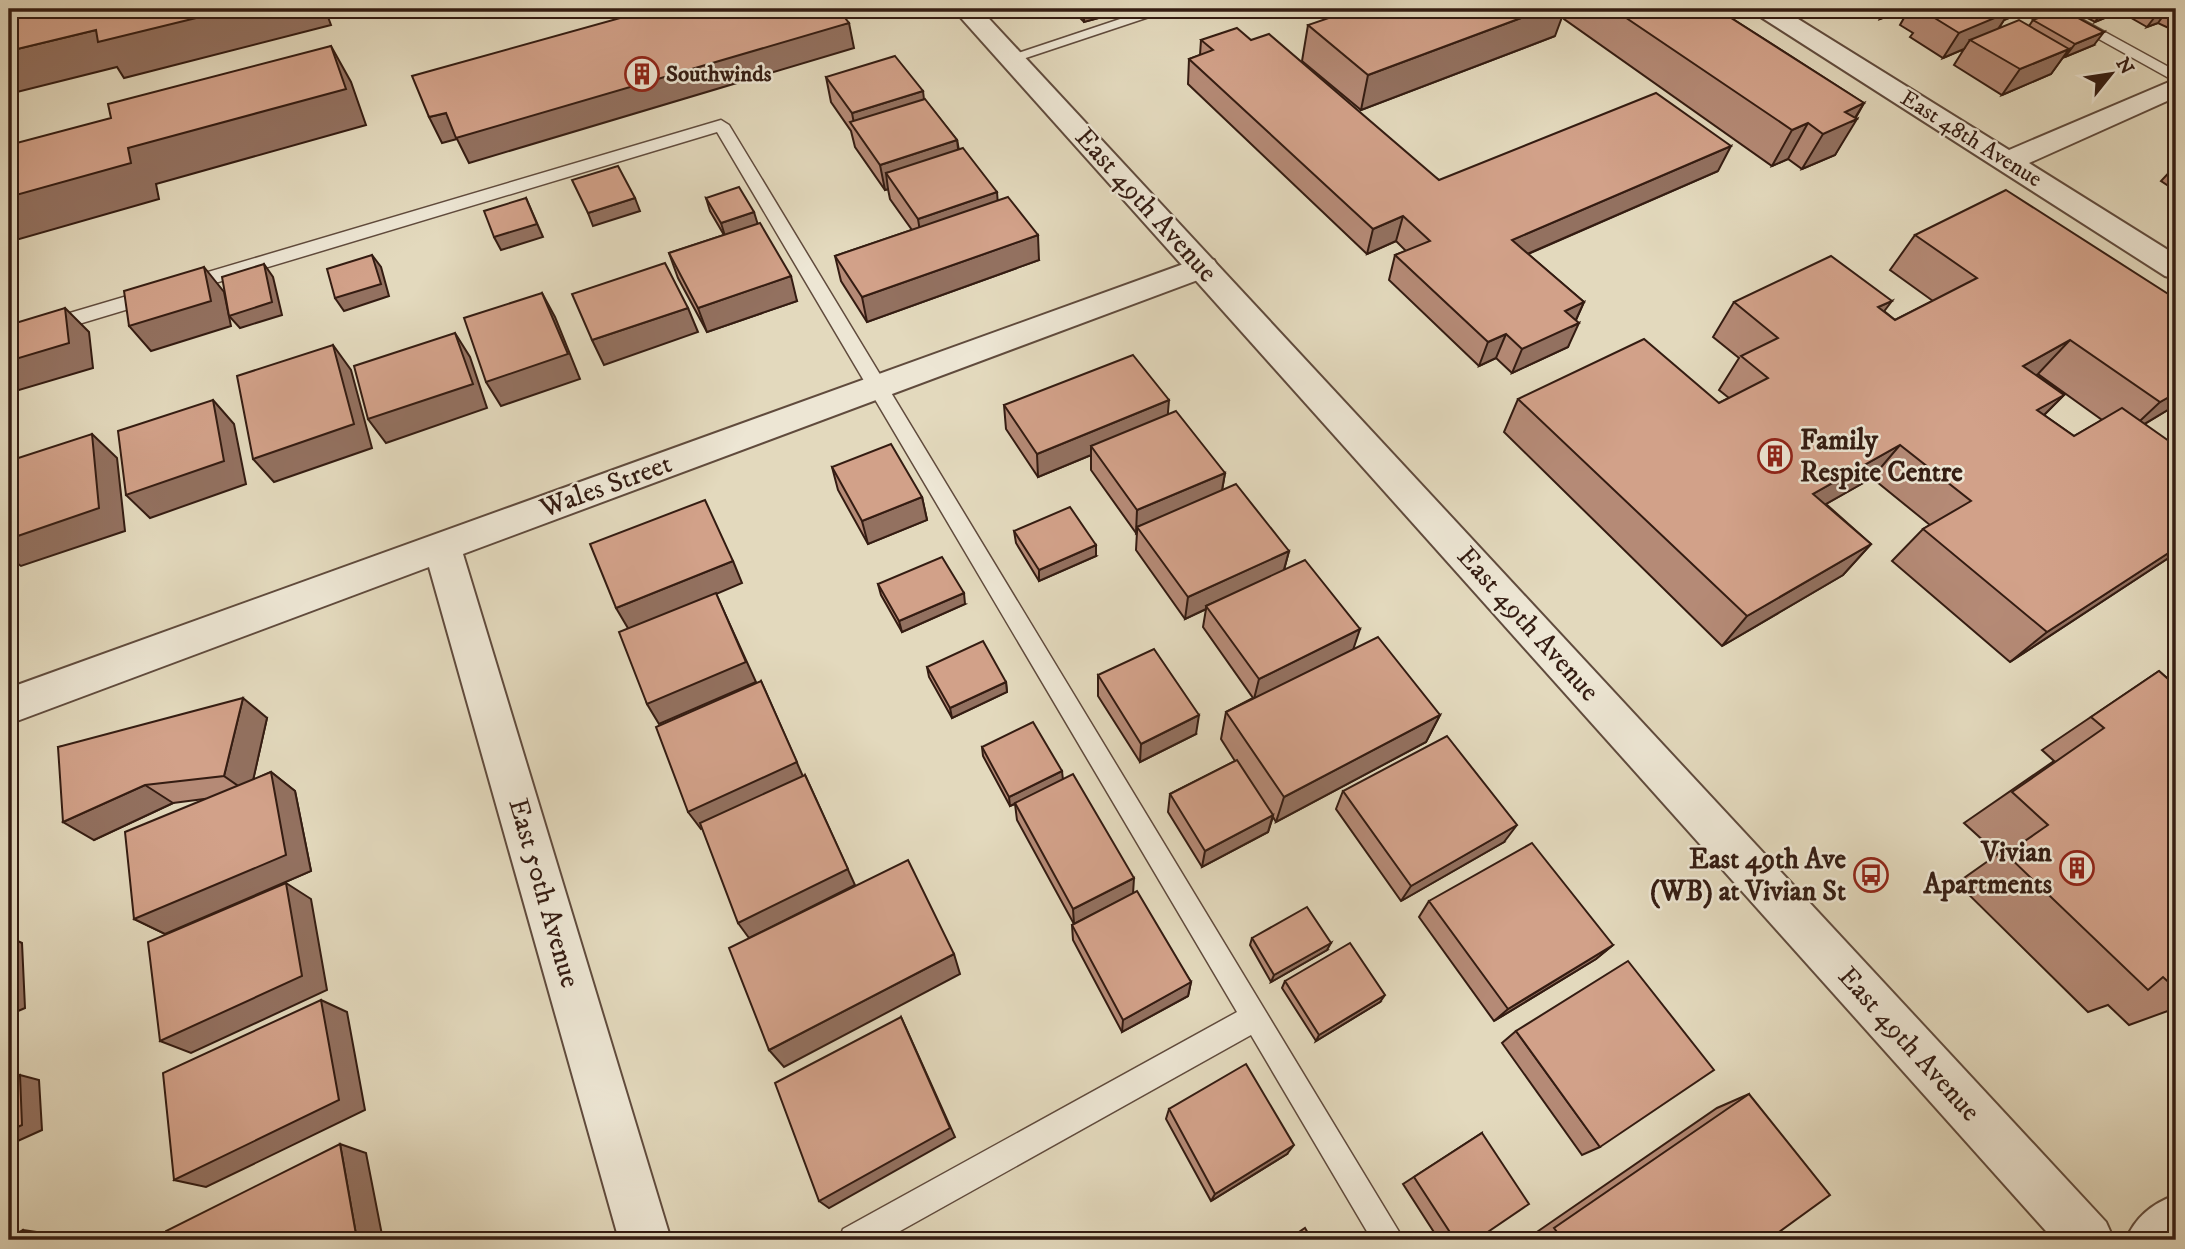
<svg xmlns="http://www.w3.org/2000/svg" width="2185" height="1249" font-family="'IM FELL DW Pica',serif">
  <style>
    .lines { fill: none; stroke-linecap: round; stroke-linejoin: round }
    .service-casing { stroke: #604b3d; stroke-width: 3 }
    .minor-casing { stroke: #604b3d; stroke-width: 4 }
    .tertiary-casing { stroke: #604b3d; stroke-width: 4 }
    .service { fill: #ede6d4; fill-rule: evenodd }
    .minor { fill: #ede6d4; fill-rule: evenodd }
    .tertiary { fill: #ede6d4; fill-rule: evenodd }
    .wall { fill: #b58a76; stroke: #341c12; stroke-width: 2; fill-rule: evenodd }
    .shaded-wall { fill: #937160; stroke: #341c12; stroke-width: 2 }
    .building { fill: #d2a189; stroke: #341c12; stroke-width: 2 }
    .labels { text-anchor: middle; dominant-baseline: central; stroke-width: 5; stroke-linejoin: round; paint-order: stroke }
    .far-poi-label { font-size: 23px; font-weight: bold; fill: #341c12; stroke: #ede6d4; text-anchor: start }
    .far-street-label { font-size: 23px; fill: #341c12; stroke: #ede6d4 }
    .street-label { font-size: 28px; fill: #341c12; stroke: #ede6d4 }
    .poi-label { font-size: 28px; font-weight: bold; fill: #341c12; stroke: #ede6d4; text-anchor: end }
  </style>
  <rect width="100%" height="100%" fill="#e3d9bd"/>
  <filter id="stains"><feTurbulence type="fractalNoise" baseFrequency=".00286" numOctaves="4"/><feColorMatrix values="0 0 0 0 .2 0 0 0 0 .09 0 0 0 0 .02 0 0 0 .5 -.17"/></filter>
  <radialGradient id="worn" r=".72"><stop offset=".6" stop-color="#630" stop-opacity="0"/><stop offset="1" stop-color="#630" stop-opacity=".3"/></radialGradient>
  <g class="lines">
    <g class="service-casing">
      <g id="service">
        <polygon points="1150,9 1173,9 1011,63 1003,58"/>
        <polygon points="2045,9 2063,9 2176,71 2176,82"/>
        <polygon points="721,120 729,125 1404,1240 1372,1240 1251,1035 884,1240 839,1240 843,1229 1237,1012 717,132 9,345 9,331"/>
      </g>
    </g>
    <g class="minor-casing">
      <g id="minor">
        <polygon points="1752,9 1782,9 2009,150 2176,79 2176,97 2029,163 2176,255 2176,279 2165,276 1756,14"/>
        <polygon points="1203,257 1214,260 1218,267 1214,274 463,554 671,1240 619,1240 429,567 9,724 9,688"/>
        <path d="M2176 1195V1240H2126C2135 1217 2153 1203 2176 1195Z"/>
      </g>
    </g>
    <g class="tertiary-casing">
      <polygon id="tertiary" points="953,9 980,9 2106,1222 2114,1240 2054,1240"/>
    </g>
    <use href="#service" class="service"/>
    <use href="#minor" class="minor"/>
    <use href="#tertiary" class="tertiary"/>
  </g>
  <g class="wall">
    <polygon points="1071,9 1132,9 1084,22"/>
    <polygon points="1567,9 1717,9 1864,103 1835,155 1802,169 1788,159 1772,166 1564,19"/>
    <polygon points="1862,9 1907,9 1880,19"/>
    <polygon points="1909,9 2015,9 2009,18 2004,20 1999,28 2029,26 2033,20 2094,45 2065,57 2064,56 2051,74 2002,95 1954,65 1964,49 1943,58 1910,37 1913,33 1900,25"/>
    <polygon points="2070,9 2124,9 2122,11 2095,22"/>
    <polygon points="2131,9 2176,9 2176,31 2175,31 2158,23 2147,27 2126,15"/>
    <polygon points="1308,25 1555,36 1361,110 1302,61"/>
    <polygon points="1201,40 1251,40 1439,180 1718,171 1528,254 1584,302 1576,320 1568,347 1512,373 1496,358 1479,366 1389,280 1395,255 1406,251 1396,241 1367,254 1188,84 1189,59 1200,55"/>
    <polygon points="826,77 924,99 957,140 959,150 998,201 1039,260 867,322 841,281 835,256 912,230 890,199 888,189 885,190 855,147 851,131 831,102"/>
    <polygon points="2176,165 2176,191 2161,181"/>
    <polygon points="706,198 757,224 797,301 707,332 678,278 669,253 724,235 710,211"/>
    <path d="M1915 235 2176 299V405L2145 424 2176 553 2010 662 1892 561 1923 529 1930 525 1872 478 1826 504 1871 544 1843 575 1722 646 1504 432 1518 399 1719 403 1729 398 1719 390 1739 358 1713 337 1734 302 1884 311 1895 320 1933 301 1890 270ZM2038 374 2102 420 2074 436 2044 415 2064 395 2036 375Z"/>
    <polygon points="1004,405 1168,415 1225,473 1222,490 1289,551 1284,570 1353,649 1440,715 1426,742 1276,822 1273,817 1268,832 1202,867 1168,812 1170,794 1235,761 1221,739 1226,712 1253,698 1203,627 1206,609 1185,619 1136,550 1137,532 1136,533 1091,470 1091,455 1038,477 1006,429"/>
    <polygon points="832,467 922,497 927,520 868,544 838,490"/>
    <polygon points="1014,531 1096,556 1039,581 1016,543"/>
    <polygon points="878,584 965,604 902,632 881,595"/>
    <polygon points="927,667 1006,682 1007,692 952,718 929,677"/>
    <polygon points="2159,671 2176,686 2176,1008 2129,1025 2108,1005 2088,1012 1957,883 1998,854 1964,823 2054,761 2042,750"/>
    <polygon points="1098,675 1196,734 1140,762 1098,696"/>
    <polygon points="267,718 253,780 271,772 295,791 311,871 165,934 134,919 204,799 173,803 94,840 58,747"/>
    <polygon points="982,747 1063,779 1133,893 1191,982 1188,996 1122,1032 1073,940 1072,925 1074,924 1017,820 1015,804 1010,806 983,756"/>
    <polygon points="1343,791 1504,842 1401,901 1336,809"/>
    <polygon points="1429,901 1613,945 1596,959 1494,1021 1419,917"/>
    <polygon points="1252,938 1327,950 1271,982 1250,945"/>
    <polygon points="1285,981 1380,1002 1316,1041 1282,988"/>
    <polygon points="1516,1031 1600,1147 1582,1155 1502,1043"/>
    <polygon points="1749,1094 1768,1240 1533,1240 1531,1236 1717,1108"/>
    <polygon points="1169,1109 1287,1154 1211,1201 1166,1119"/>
    <polygon points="1482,1133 1476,1240 1439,1240 1403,1184"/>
  </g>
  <g class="shaded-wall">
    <polygon points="233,9 325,9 331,25 124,78 117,67 9,94 9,51 96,30"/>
    <polygon points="1084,9 1132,9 1084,22"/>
    <polygon points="1545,9 1565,9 1555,36 1361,110 1368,75"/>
    <polygon points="1886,9 1907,9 1880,19"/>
    <polygon points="1996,9 2015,9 2009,18 2004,20 1992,38 1970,40 1964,49 1943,58 1959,33"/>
    <polygon points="2104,9 2124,9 2122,11 2095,22"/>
    <polygon points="2161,9 2168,9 2158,23 2147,27"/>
    <polygon points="849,23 854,48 469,163 457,139 442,143 429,117"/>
    <polygon points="2104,32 2094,45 2065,57 2075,44"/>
    <polygon points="331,46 351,82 366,125 156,184 159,199 9,242 9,197 128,148"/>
    <polygon points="2069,49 2051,74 2002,95 2020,69"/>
    <polygon points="923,91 926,116 855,129 852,113"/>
    <polygon points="1864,103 1853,121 1857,119 1835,155 1802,169 1823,134 1845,112"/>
    <polygon points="1808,123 1788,159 1772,166 1792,130"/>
    <polygon points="957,140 960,165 886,173 888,189 885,190 880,165"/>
    <polygon points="1731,146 1718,171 1502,265 1512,240"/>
    <polygon points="997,192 999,217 922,244 918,219"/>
    <polygon points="526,198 543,237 501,250 494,237"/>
    <polygon points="635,198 640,211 593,226 588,213"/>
    <polygon points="754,212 758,225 725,236 721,223"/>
    <polygon points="1403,216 1396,241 1367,254 1373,229"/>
    <polygon points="1038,235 1039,260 867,322 862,297"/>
    <polygon points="372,255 381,267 389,296 344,311 335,298"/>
    <polygon points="264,264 273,277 282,315 240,328 229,316"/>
    <polygon points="204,267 224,292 231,326 151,351 129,326"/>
    <polygon points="791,276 797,301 707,332 698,308"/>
    <polygon points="542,293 555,317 580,379 501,406 486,382"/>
    <polygon points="1892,301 1866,335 1878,307"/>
    <polygon points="1584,302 1573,326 1579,323 1568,347 1512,373 1522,349 1565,311"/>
    <polygon points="65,308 89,332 93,368 9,393 9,361"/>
    <polygon points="688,308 698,332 604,365 592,340"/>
    <polygon points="455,333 470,357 487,408 386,443 368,419"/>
    <polygon points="1506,334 1496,358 1479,366 1488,342"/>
    <polygon points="2070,340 2038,374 1992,400 2023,366"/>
    <polygon points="333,345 351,370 372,448 274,482 253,459"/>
    <polygon points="2176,393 2176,405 2124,436 2160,402"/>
    <polygon points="2064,395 2031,428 2037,410"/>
    <polygon points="213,400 234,424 246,484 150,518 126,495"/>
    <polygon points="1169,400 1167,424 1091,446 1091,455 1038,477 1037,454"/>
    <polygon points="92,434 117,458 125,531 21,566 9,557 9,539"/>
    <polygon points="1900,445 1872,478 1787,526 1813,494"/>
    <polygon points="1225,473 1221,496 1137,527 1137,532 1136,533 1137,510"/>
    <polygon points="922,497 927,520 868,544 862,521"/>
    <polygon points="1871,544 1843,575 1722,646 1747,616"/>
    <polygon points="1096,545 1096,556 1039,581 1039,570"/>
    <polygon points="2176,548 2176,553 2010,662 2047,632"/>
    <polygon points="1289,551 1283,573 1206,606 1206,609 1185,619 1188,597"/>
    <polygon points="733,561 742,583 716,594 756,682 659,724 647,704 629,630 616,608"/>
    <polygon points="964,593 965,604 902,632 899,621"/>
    <polygon points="1360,629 1353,650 1254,699 1259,679"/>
    <polygon points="761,681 805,781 701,829 688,812"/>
    <polygon points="1006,682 1007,692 952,718 950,708"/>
    <polygon points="243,698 267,718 250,794 224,776"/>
    <polygon points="1199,715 1196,734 1140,762 1141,744"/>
    <polygon points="1440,715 1426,742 1276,822 1284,797"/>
    <polygon points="1062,771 1063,780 1010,806 1009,797"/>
    <polygon points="271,772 295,791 311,871 165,934 134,919"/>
    <polygon points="805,775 855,885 749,938 738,923"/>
    <polygon points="145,785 173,803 94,840 63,822"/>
    <polygon points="1273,815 1268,832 1202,867 1205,851"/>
    <polygon points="1517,825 1504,842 1401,901 1411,886"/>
    <polygon points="1134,878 1133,894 1074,924 1073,909"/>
    <polygon points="286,883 311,899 327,990 191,1053 160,1041"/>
    <polygon points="9,937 22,943 25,1008 9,1015"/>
    <polygon points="1331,943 1327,950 1271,982 1274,975"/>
    <polygon points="1613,945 1596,959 1494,1021 1508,1009"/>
    <polygon points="954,954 960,974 784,1067 769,1050"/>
    <polygon points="1191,982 1188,996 1122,1032 1123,1020"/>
    <polygon points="1385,995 1380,1002 1316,1041 1319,1035"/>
    <polygon points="321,1000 347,1012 365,1110 206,1187 174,1180"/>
    <polygon points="901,1017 955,1137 829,1208 819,1201"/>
    <polygon points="20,1075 39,1080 42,1130 9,1145 9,1131"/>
    <polygon points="340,1144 366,1153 383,1240 357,1240"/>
    <polygon points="1294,1145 1287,1154 1211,1201 1215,1194"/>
    <polygon points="23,1230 43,1233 44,1240 24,1240"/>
  </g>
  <g class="building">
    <polygon points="9,9 233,9 98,42 96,30 9,51"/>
    <polygon points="649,9 838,9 849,23 456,138 446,113 429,117 412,76 649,10"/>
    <polygon points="1355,9 1545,9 1368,75 1308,25"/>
    <polygon points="1613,9 1717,9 1864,103 1845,112 1857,119 1823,134 1808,123 1792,130"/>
    <polygon points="1930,9 2002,9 2009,12 1959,33 1925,12 1931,10"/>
    <polygon points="2061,9 2062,9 2104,32 2075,44 2033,20"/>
    <polygon points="2019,20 2069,49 2020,69 1970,40"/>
    <polygon points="1237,28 1251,40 1269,34 1439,180 1656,93 1731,146 1512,240 1584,302 1565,311 1579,323 1522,349 1506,334 1488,342 1395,255 1430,241 1403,216 1373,229 1189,59 1213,50 1201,40"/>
    <polygon points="331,46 346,89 128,148 131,163 9,197 9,145 111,118 108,104"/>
    <polygon points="895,56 923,91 852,113 826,77"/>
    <polygon points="925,99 957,140 880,165 850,122"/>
    <polygon points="963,148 997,192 918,219 886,173"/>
    <polygon points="618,166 635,198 588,213 572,180"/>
    <polygon points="739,187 754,212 721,223 706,198"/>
    <polygon points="2006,190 2176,299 2176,393 2160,402 2070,340 2023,366 2064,395 2037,410 2074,436 2122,408 2176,446 2176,548 2047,632 1923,529 1971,501 1900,445 1813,494 1871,544 1747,616 1518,399 1644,339 1719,403 1768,378 1741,356 1778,338 1734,302 1831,256 1892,301 1878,307 1895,320 1977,278 1915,235"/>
    <polygon points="1008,197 1038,235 862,297 835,256"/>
    <polygon points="526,198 537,224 494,237 484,211"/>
    <polygon points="760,223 791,276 698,308 669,253"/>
    <polygon points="372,255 381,284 335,298 327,269"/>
    <polygon points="665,263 688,308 592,340 572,294"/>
    <polygon points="264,264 272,302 229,316 222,277"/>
    <polygon points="204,267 211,301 129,326 124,291"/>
    <polygon points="542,293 568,354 486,382 464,318"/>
    <polygon points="65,308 69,343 9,361 9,325"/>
    <polygon points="455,333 473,384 368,419 354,366"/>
    <polygon points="333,345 354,424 253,459 237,376"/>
    <polygon points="1133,355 1169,400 1037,454 1004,405"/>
    <polygon points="213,400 224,461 126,495 118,431"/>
    <polygon points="1176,411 1225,473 1137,510 1091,446"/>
    <polygon points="92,434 99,508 9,539 9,461"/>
    <polygon points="891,444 922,497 862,521 832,467"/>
    <polygon points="1236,484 1289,551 1188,597 1137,527"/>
    <polygon points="705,500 733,561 616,608 590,544"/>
    <polygon points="1070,507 1096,545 1039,570 1014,531"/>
    <polygon points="942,557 964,593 899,621 878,584"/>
    <polygon points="1305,560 1360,629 1259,679 1206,606"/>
    <polygon points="716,593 746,662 647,704 619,632"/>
    <polygon points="1378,637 1440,715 1284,797 1226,712"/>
    <polygon points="983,641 1006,682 950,708 927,667"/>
    <polygon points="1154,649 1199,715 1141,744 1098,675"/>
    <polygon points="2159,671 2176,686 2176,989 2163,977 2148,990 2006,854 2048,825 2012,792 2104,728 2091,717"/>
    <polygon points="761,681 797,762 688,812 656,727"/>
    <polygon points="243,698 224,776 145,785 63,822 58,747"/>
    <polygon points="1033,722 1062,771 1009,797 982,747"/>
    <polygon points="1447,736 1517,825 1411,886 1343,791"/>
    <polygon points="1237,760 1273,815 1205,851 1170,794"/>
    <polygon points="271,772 286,855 134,919 125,832"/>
    <polygon points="1073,774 1134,878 1073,909 1015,803"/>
    <polygon points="805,775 848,869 738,923 700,823"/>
    <polygon points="1532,843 1613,945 1508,1009 1429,901"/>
    <polygon points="908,860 954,954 769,1050 729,948"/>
    <polygon points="286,883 302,976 160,1041 148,942"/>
    <polygon points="1137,891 1191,982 1123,1020 1072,925"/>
    <polygon points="1307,907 1331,943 1274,975 1252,938"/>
    <polygon points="1350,943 1385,995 1319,1035 1285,981"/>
    <polygon points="1628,961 1714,1070 1600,1147 1516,1031"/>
    <polygon points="321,1000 339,1100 174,1180 163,1073"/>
    <polygon points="901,1017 950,1128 819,1201 775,1083"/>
    <polygon points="1246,1064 1294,1145 1215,1194 1169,1109"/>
    <polygon points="20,1075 22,1125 9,1131 9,1080"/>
    <polygon points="1749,1094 1830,1195 1768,1240 1563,1240 1554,1228"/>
    <polygon points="1482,1133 1529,1204 1476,1240 1455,1240 1414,1177"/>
    <polygon points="340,1144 357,1240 167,1240 166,1231"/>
    <polygon points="1305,1228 1312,1240 1287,1240"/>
    <polygon points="23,1230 24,1240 9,1240 9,1237"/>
  </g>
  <defs>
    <g id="building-ring" transform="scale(1.75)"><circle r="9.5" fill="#ede6d4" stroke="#8f2418" stroke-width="1.5"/><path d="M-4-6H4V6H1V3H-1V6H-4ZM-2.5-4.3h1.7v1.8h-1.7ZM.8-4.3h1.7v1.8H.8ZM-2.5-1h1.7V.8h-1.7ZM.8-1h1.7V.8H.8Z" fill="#8f2418"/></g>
    <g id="bus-ring" transform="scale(1.75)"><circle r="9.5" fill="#ede6d4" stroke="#8f2418" stroke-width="1.5"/><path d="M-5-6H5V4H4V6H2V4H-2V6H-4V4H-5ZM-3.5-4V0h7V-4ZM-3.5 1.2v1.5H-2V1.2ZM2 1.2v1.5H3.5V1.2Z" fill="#8f2418"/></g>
  </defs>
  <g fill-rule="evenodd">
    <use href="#building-ring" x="642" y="74"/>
    <use href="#building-ring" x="1775" y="456"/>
    <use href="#building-ring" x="2077" y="868"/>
    <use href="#bus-ring" x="1871" y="875"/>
  </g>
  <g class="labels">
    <g class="far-poi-label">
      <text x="666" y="74">Southwinds</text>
    </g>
    <g class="far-street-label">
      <text transform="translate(1971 139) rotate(32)">East 48th Avenue</text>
    </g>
    <g class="street-label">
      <text transform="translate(1146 205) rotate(48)">East 49th Avenue</text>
      <text transform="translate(606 486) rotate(-20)">Wales Street</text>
      <text transform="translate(1528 624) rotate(48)">East 49th Avenue</text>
      <text transform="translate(544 893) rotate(74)">East 50th Avenue</text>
      <text transform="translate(1909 1044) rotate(48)">East 49th Avenue</text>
    </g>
    <g class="poi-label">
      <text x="1800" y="440" text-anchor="start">Family<tspan x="1800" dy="32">Respite Centre</tspan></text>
      <text x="2052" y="852">Vivian<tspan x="2052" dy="32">Apartments</tspan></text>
      <text x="1846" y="859">East 49th Ave<tspan x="1846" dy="32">(WB) at Vivian St</tspan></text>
    </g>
  </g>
  <rect width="2185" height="1249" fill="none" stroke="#e3d9bd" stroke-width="35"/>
  <rect x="10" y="10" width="2164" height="1228" fill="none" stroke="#341c12" stroke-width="3.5"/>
  <rect x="18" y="18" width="2150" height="1214" fill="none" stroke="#341c12" stroke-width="2"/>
  <g transform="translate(2111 74) rotate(60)" stroke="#ede6d4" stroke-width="5" paint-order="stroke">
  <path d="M0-5L12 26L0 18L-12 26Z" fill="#341c12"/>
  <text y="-10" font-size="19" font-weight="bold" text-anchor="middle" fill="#341c12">N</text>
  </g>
  <rect width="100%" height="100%" filter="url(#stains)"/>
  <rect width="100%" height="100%" fill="url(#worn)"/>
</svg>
